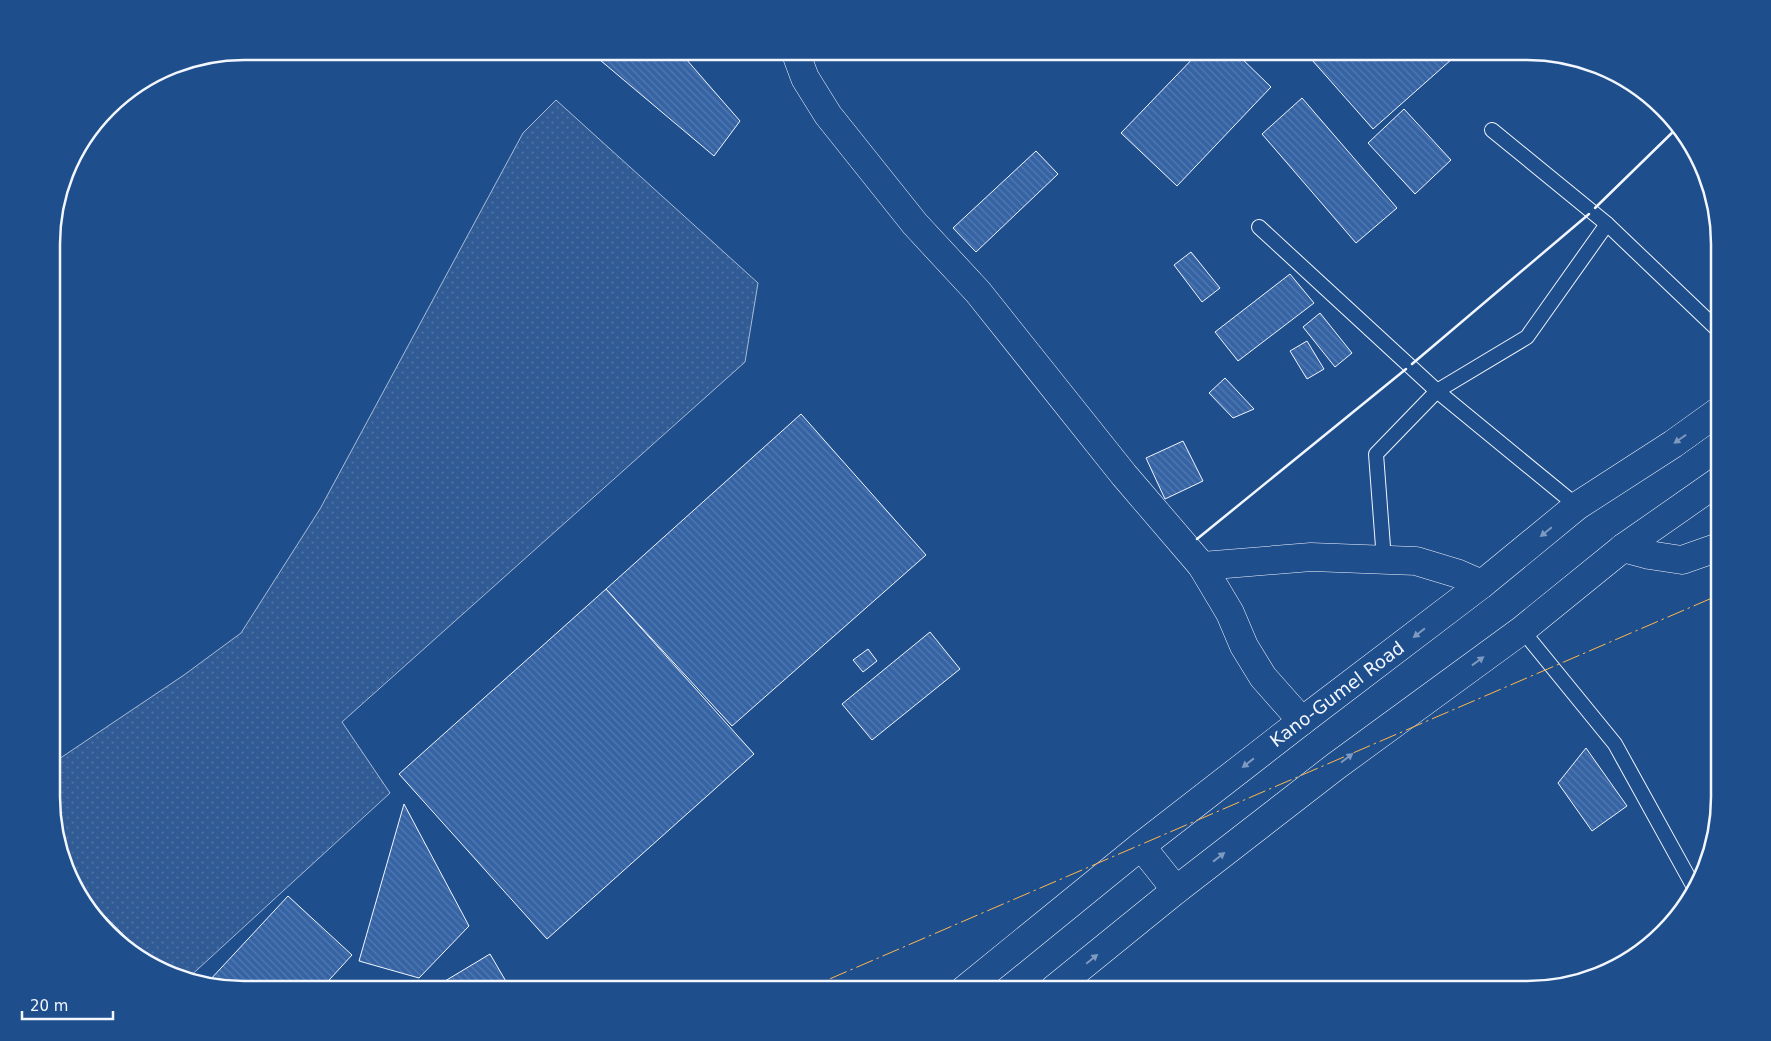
<svg xmlns="http://www.w3.org/2000/svg" width="1771" height="1041" font-family="'DejaVu Sans',sans-serif">
  <style>
    .grass { fill: url(#grass-dots); stroke: #a8bbd7 }
    .building { fill: url(#building-back-hatch); stroke: #f2f6ff }
    .lines { fill: none; stroke-linecap: round; stroke-linejoin: round }
    .service-casing { stroke: #f2f6ff; stroke-width: 16 }
    .minor-casing { stroke: #f2f6ff; stroke-width: 29 }
    .primary-casing { stroke: #f2f6ff; stroke-width: 29 }
    .service { stroke: #1f4e8c; stroke-width: 14 }
    .minor { stroke: #1f4e8c; stroke-width: 28 }
    .primary { stroke: #1f4e8c; stroke-width: 28 }
    .wall { stroke: #f2f6ff; stroke-width: 2.5 }
    .power { stroke: #ffb74d; stroke-width: 1; stroke-dasharray: 18 4 2.5 4; stroke-linecap: butt }
    .oneway { fill: #7e9ac0 }
    .labels { text-anchor: middle; dominant-baseline: central; stroke-width: 4; stroke-linejoin: round; paint-order: stroke }
    .street-label { font-size: 18px; fill: #f2f6ff; stroke: #1f4e8c }
    .rim { fill: none; stroke: #f2f6ff; stroke-width: 2.5 }
  </style>
  <defs>
    <pattern id="grass-dots" width="8" height="8" patternUnits="userSpaceOnUse" patternTransform="scale(1.25)"><rect width="8" height="8" fill="#305b95"/><path d="M2 2h.1M6 6h.1" fill="none" stroke="#4e73a5" stroke-width="1.8" stroke-linecap="round"/></pattern>
    <pattern id="building-back-hatch" width="6" height="6" patternUnits="userSpaceOnUse" patternTransform="scale(1.25)"><rect width="6" height="6" fill="#3563a3"/><path d="M-1 5l2 2M0 0l6 6M5-1l2 2" fill="none" stroke="#537ab1"/></pattern>
  </defs>
  <rect width="100%" height="100%" fill="#1f4e8c"/>
  <polygon class="grass" points="556,100 758,283 745,362 342,722 390,793 186,980 157,968 78,889 53,822 53,763 184,675 241,633 320,509 523,133"/>
  <g class="building">
    <polygon points="608,51 679,51 740,121 714,156 600,60"/>
    <polygon points="1200,51 1234,51 1271,87 1177,186 1121,133"/>
    <polygon points="1304,51 1461,51 1373,129"/>
    <polygon points="1302,98 1397,208 1356,243 1262,134"/>
    <polygon points="1404,109 1451,160 1415,194 1368,143"/>
    <polygon points="1036,151 1058,174 976,252 953,228"/>
    <polygon points="1191,252 1220,288 1202,302 1174,265"/>
    <polygon points="1290,274 1314,303 1238,361 1215,332"/>
    <polygon points="1320,313 1352,353 1335,367 1303,327"/>
    <polygon points="1307,341 1324,369 1307,379 1290,351"/>
    <polygon points="1225,378 1254,409 1233,418 1209,393"/>
    <polygon points="801,414 926,555 732,726 606,589"/>
    <polygon points="1183,441 1203,481 1165,499 1146,458"/>
    <polygon points="606,589 754,754 547,939 399,774"/>
    <polygon points="930,632 960,669 872,740 842,704"/>
    <polygon points="868,649 877,661 863,672 853,660"/>
    <polygon points="1586,748 1627,806 1592,831 1558,783"/>
    <polygon points="404,804 469,926 419,978 359,961"/>
    <polygon points="288,896 352,955 320,990 244,990 212,986 208,982"/>
    <polygon points="490,954 511,990 430,990"/>
  </g>
  <g class="lines">
    <g class="service-casing">
      <g id="service">
        <polyline points="1492,130 1607,224 1719,331"/>
        <polyline points="1259,227 1437,391 1527,337 1607,224"/>
        <polyline points="1384,560 1376,454 1437,391 1577,506"/>
        <polyline points="1522,630 1615,744 1695,889"/>
      </g>
    </g>
    <g class="minor-casing">
      <g id="minor">
        <polyline points="795,51 805,78 828,115 915,224 978,292 1124,475 1202,566 1230,613 1244,646 1263,677 1302,721"/>
        <polyline points="1623,548 1649,555 1682,560 1719,547"/>
        <polyline points="1202,566 1311,557 1416,561 1459,574 1482,584"/>
      </g>
    </g>
    <g class="primary-casing">
      <g id="primary">
        <polyline points="1141,846 1176,890"/>
        <polyline points="1054,989 1176,890 1336,766 1522,630 1623,548 1719,481"/>
        <polyline points="964,990 1141,846 1302,721 1482,584 1577,506 1673,444 1719,411"/>
      </g>
    </g>
    <use href="#service" class="service"/>
    <use href="#minor" class="minor"/>
    <use href="#primary" class="primary"/>
    <g class="wall">
      <polyline points="1595,208 1678,127"/>
      <polyline points="1412,364 1589,214"/>
      <polyline points="1197,539 1406,369"/>
    </g>
    <polyline class="power" points="804,990 1719,595"/>
  </g>
  <defs><path id="oneway-solid" d="M-6-.8H1V-3.2L6.5 0L1 3.2V.8H-6Z" transform="scale(1.25)"/></defs>
  <g class="oneway">
    <use href="#oneway-solid" transform="translate(1680 439) rotate(145)"/>
    <use href="#oneway-solid" transform="translate(1546 532) rotate(141)"/>
    <use href="#oneway-solid" transform="translate(1419 633) rotate(142)"/>
    <use href="#oneway-solid" transform="translate(1478 661) rotate(-36)"/>
    <use href="#oneway-solid" transform="translate(1347 758) rotate(-37)"/>
    <use href="#oneway-solid" transform="translate(1248 763) rotate(142)"/>
    <use href="#oneway-solid" transform="translate(1219 857) rotate(-38)"/>
    <use href="#oneway-solid" transform="translate(1092 959) rotate(-39)"/>
  </g>
  <g class="labels">
    <g class="street-label">
      <text transform="translate(1337 694) rotate(-37)">Kano-Gumel Road</text>
    </g>
  </g>
  <path d="M0 0H1771V1041H0ZM244 60H1527A184 184 0 0 1 1711 244V797A184 184 0 0 1 1527 981H244A184 184 0 0 1 60 797V244A184 184 0 0 1 244 60Z" fill="#1f4e8c" fill-rule="evenodd"/>
  <path class="rim" d="M244 60H1527A184 184 0 0 1 1711 244V797A184 184 0 0 1 1527 981H244A184 184 0 0 1 60 797V244A184 184 0 0 1 244 60Z"/>
  <path d="M22 1011v8h91v-8" fill="none" stroke="#f2f6ff" stroke-width="2.5"/>
  <text x="30" y="1011" font-size="15" fill="#f2f6ff" stroke="#1f4e8c" stroke-width="4" paint-order="stroke">20 m</text>
</svg>
